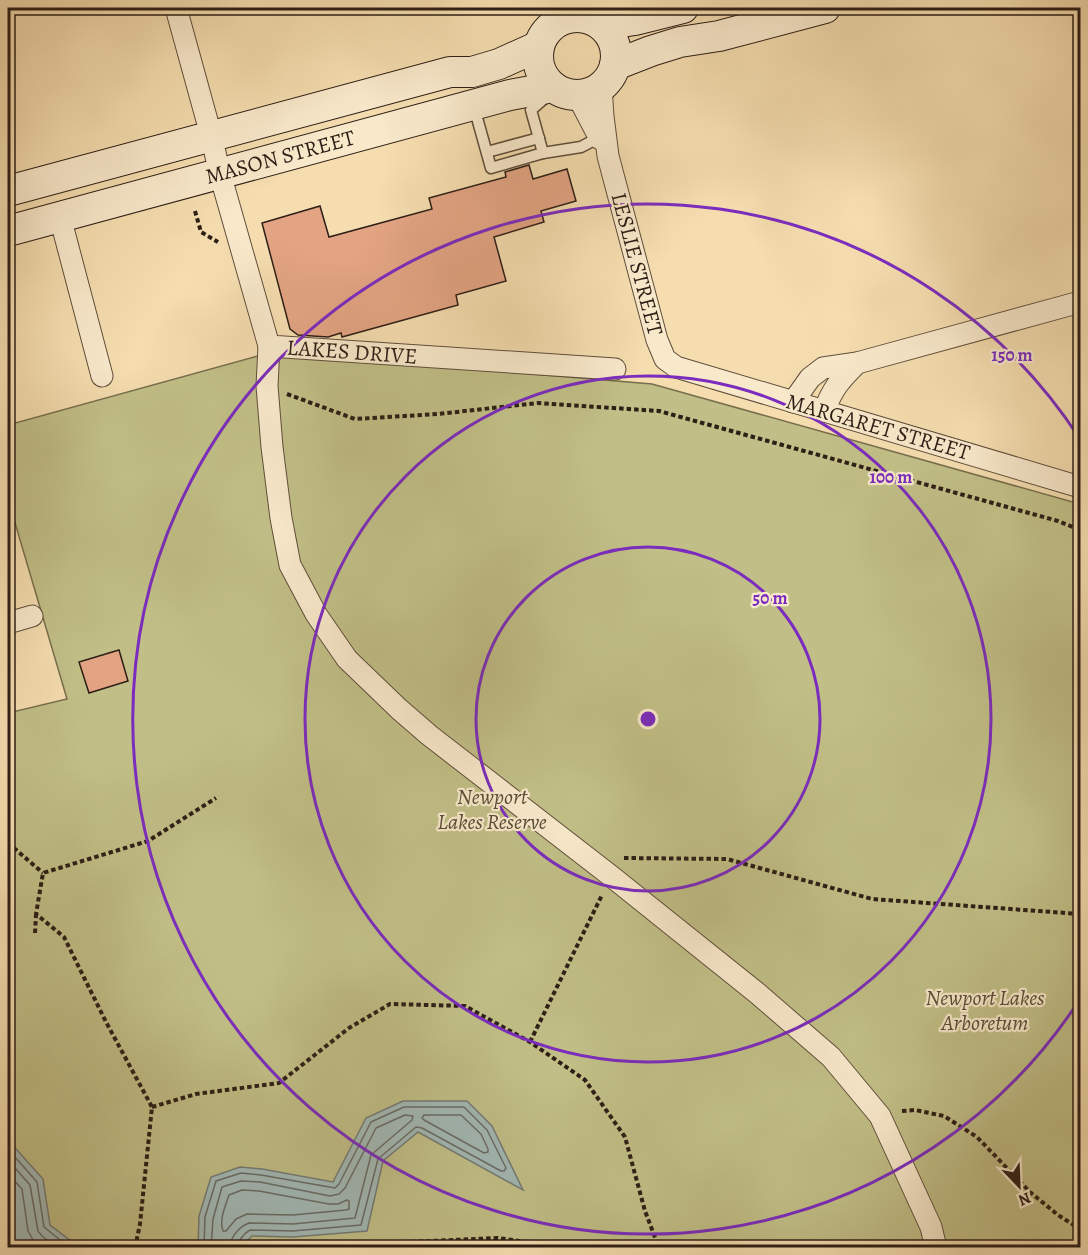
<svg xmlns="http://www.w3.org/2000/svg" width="1088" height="1255" font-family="Alegreya,serif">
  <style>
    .green { fill: #c1bf87; stroke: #776e4e; stroke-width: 1.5 }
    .water { fill: #a2b9b6; stroke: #737b76; stroke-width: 1.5 }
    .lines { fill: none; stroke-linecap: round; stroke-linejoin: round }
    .shore { stroke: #686c66; stroke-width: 1.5 }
    .building { fill: #e3a483; stroke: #2d1e16; stroke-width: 1.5 }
    .lane-casing { stroke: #5f4e3c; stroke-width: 13 }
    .street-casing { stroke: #5f4e3c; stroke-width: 23 }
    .secondary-casing { stroke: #2d1e16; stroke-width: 32 }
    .path { stroke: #2d1e16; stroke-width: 4; stroke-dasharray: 4.5 3; stroke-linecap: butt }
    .lane { stroke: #f8e9cb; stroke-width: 10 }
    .street { stroke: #f8e9cb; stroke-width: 21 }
    .secondary { stroke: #f8e9cb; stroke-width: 30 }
    .ring { fill: none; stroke: #7b2cbf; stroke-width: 3 }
    .labels { text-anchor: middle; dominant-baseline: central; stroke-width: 4.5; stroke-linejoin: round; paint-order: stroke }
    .street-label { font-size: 22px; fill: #2d1e16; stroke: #f8e9cb }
    .park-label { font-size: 22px; font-style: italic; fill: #594e38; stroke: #f8e9cb }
    .centre { fill: #7b2cbf; stroke: #f8e9cb; stroke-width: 3 }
    .ring-label { font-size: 18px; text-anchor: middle; font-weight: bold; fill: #7b2cbf; stroke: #f8e9cb; stroke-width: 4.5; stroke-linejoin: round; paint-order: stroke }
  </style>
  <rect width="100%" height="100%" fill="#f5ddaf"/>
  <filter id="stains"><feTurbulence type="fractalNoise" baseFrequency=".00333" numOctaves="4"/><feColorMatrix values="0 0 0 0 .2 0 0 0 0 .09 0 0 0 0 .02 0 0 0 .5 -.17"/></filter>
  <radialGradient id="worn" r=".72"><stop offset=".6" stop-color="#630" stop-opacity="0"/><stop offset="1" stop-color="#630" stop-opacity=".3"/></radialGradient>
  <polygon class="green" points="272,352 652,384 1080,504 1080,1247 8,1247 8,713 67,699 8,499 8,425"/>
  <g class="water">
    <polygon points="403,1101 467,1101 492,1126 523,1190 418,1132 383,1161 367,1231 293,1237 252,1236 241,1247 198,1247 199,1216 211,1177 240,1167 262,1169 333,1182 366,1118"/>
    <polygon points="8,1140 43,1179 50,1225 71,1241 72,1247 8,1247"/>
  </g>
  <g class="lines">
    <g class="shore">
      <polygon points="424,1115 461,1115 481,1134 488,1149 488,1152 484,1153 424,1120 422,1118"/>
      <polyline points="8,1149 37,1182 44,1227 65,1244 66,1248"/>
      <polyline points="8,1160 30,1185 38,1231 42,1236 57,1248"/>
      <polyline points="8,1174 22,1189 28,1231 33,1240 42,1248"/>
      <path d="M242 1190 259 1191 329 1204H338L347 1200 349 1201V1209L346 1210 293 1215 247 1214 236 1219 226 1231H223C219 1220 225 1207 229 1195Z"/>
      <path d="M204 1248 205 1217 216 1181 241 1173 261 1175 335 1188 339 1184 371 1122 404 1107H464L487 1130 506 1168 504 1171H501L422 1128 416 1127 378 1159 361 1225 293 1231 250 1230C244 1233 238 1241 237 1248"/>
      <path d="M211 1248 213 1219 222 1187 241 1181 260 1182 330 1196 339 1194 345 1188 376 1128 405 1115 413 1116 412 1120 371 1155 355 1218 293 1224 249 1223C239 1227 230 1237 230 1248"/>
    </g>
  </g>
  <g class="building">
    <polygon points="529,165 533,179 567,169 576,201 541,211 544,222 494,237 506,281 456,295 458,305 342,337 341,333 328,337 298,335 290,329 262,223 320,206 329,237 432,209 429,198 506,177 505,172"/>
    <polygon points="119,650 128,681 89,693 79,662"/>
  </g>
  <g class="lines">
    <g class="lane-casing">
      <g id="lane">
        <polyline points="474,107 491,168 543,153 581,147 602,136"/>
        <polyline points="487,152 539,138"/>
        <polyline points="543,153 531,110 547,96"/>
      </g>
    </g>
    <g class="street-casing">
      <g id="street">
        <polyline points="176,8 211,135 220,174 269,346 615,369"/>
        <polyline points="601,87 603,116 608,156 657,340 665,359 676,367 1080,487"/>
        <polyline points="577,95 600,139"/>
        <polyline points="60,217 102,376"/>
        <polyline points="269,346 267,386 272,447 281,518 290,565 316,614 347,659 399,709 429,735 611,876 757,993 831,1057 880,1116 931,1227 936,1248"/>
        <polyline points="793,402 810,378 823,368 857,363 1080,302"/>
        <path d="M824 411C833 388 839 381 857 363"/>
        <polyline points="8,623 32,616"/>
      </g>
    </g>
    <g class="secondary-casing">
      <g id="secondary">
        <circle cx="577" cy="56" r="39"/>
        <polyline points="601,25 635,20 683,8"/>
        <polyline points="615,65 651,51 680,42 719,36 825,8"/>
        <polyline points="8,191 450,72 472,72 499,64 539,46"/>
        <path id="s1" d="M8 231 510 95 553 87"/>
      </g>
    </g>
    <g class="path">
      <polyline points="195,211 201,232 218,242"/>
      <polyline points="287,394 355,419 438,414 538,403 659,411 1058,521 1080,530"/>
      <polyline points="8,843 43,873"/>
      <polyline points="624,858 727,859 872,899 1080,914"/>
      <polyline points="35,933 36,915"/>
      <polyline points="530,1042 602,895"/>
      <polyline points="152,1107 196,1094 279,1083 349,1028 390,1004 465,1006 530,1042 585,1080 625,1137 645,1211 659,1248"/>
      <polyline points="902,1111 915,1110 944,1116 977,1137 1030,1192 1058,1215 1080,1229"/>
      <polyline points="135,1248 140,1224 152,1107 106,1022 64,937 36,914 43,873 148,841 216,798"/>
      <polyline points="352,1248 362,1244 498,1238 541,1244 549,1248"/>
      <polyline points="485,1248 497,1239"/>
    </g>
    <use href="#lane" class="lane"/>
    <use href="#street" class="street"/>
    <use href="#secondary" class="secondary"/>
  </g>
  <g class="ring">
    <circle cx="648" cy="719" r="172"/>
    <circle cx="648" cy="719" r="343"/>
    <path d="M1080 999A515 515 0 1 1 1080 439"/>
  </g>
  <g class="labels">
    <g class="street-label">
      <text stroke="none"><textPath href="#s1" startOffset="282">MASON STREET</textPath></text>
      <text transform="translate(637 264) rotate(75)">LESLIE STREET</text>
      <text transform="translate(352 352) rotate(4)">LAKES DRIVE</text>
      <text transform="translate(878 427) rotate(16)">MARGARET STREET</text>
    </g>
    <g class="park-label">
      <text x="492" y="797">Newport<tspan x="492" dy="25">Lakes Reserve</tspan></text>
      <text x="985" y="998">Newport Lakes<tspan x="985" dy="25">Arboretum</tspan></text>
    </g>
  </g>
  <circle cx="648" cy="719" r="9" class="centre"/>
  <g class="ring-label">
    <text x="1012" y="361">150 m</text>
    <text x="891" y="483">100 m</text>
    <text x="770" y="604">50 m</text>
  </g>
  <rect width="1088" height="1255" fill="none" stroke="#f5ddaf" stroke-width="30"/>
  <rect x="9" y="9" width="1070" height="1237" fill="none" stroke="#2d1e16" stroke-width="3"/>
  <rect x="15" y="15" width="1058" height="1225" fill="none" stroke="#2d1e16" stroke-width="1.5"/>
  <g transform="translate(1019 1186) rotate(157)" stroke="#f8e9cb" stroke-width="4.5" paint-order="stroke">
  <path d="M0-4.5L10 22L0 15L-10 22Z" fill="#2d1e16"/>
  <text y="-9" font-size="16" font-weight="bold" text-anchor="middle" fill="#2d1e16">N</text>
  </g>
  <rect width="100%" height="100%" filter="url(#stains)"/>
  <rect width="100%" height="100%" fill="url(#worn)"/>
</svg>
